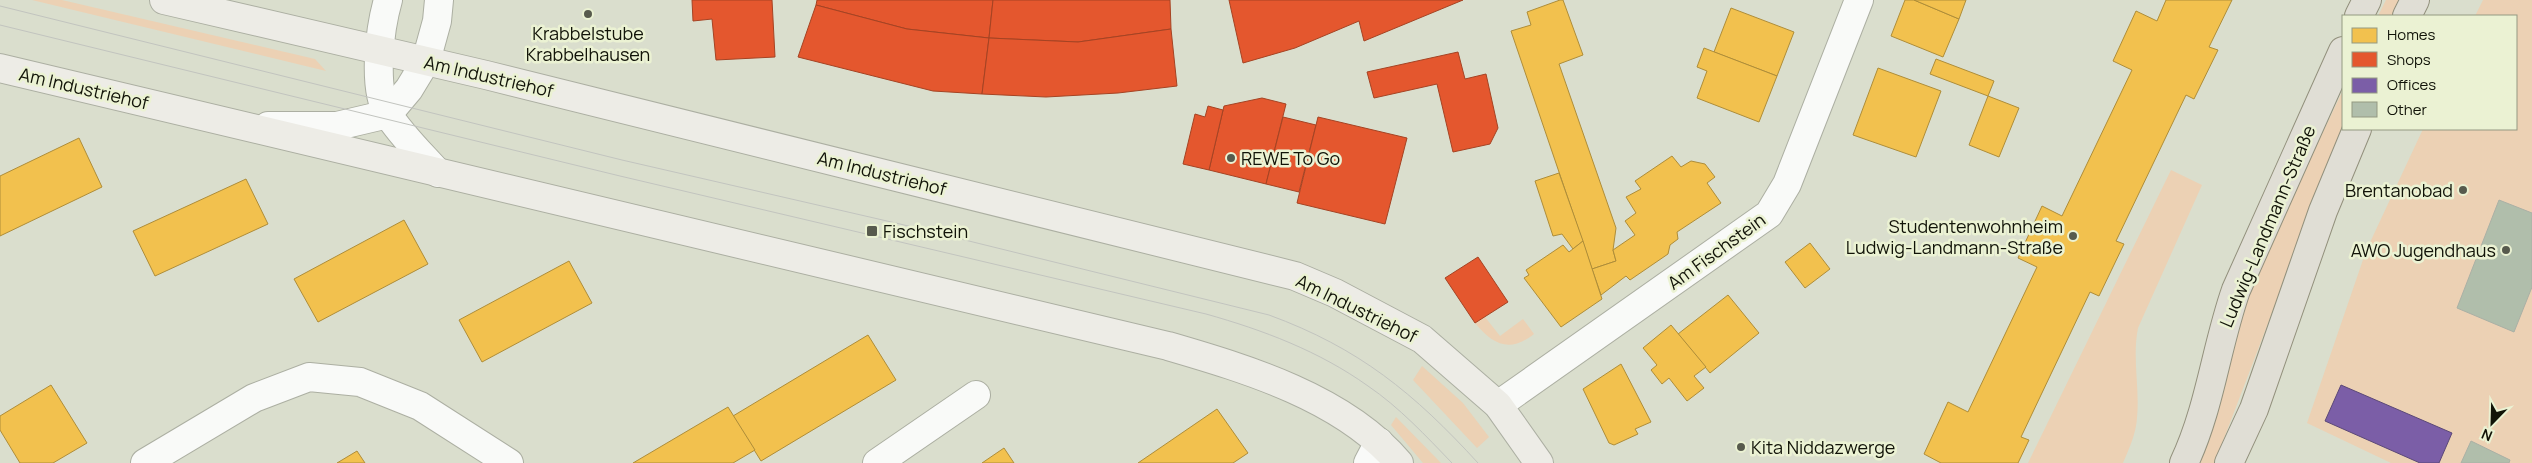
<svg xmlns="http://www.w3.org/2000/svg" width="2532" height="463" font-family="Manrope,sans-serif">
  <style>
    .green { fill: #ecd1b4 }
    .homes { fill: #f2c14e; stroke: #ae8d39 }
    .shops { fill: #e4572e; stroke: #a54323 }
    .offices { fill: #7b5ea7; stroke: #5b4877 }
    .building { fill: #b0beab; stroke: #aab0a5 }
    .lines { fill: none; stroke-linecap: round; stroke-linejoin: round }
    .minor-casing { stroke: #acafa2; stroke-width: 30 }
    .secondary-casing { stroke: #acafa2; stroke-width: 30 }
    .primary-casing { stroke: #92907c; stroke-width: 30 }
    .minor { stroke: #f9faf8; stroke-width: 28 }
    .secondary { stroke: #edece6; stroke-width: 28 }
    .primary { stroke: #e0ded5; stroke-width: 28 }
    .tram { stroke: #c2c4bf; stroke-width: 1 }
    .poi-dot { fill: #575a4d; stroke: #ebf2d3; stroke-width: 2 }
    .labels { text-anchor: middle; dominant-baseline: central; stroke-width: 5; stroke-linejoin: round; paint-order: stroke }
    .poi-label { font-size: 18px; fill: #111308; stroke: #ebf2d3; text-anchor: start }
    .street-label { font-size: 18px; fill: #111308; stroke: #ebf2d3 }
  </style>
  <rect width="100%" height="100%" fill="#dadecd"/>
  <g class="green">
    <polygon points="32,0 62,0 315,59 326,71"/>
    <polygon points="2386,0 2402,0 2394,16 2378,16"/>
    <polygon points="2483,0 2532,0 2532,463 2391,463 2307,423 2366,251 2423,129 2516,129 2516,16 2475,16"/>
    <polygon points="2343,90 2343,127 2218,454 2214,463 2192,463 2248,290"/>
    <path d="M2171 170 2202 185 2138 328C2132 358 2140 388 2137 418 2136 434 2129 449 2123 463H2028Z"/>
    <path d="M1485 317 1500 336 1523 319 1534 334C1510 353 1493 345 1475 323Z"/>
    <polygon points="1422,366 1463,403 1489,437 1477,448 1413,380"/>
    <polygon points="1396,417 1441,463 1423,463 1391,425"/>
  </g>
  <g class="homes">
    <polygon points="1560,0 1563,0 1583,55 1559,64 1616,228 1613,250 1616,261 1592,269 1511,31 1531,25 1527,12"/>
    <polygon points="1905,0 1914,0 1959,19 1943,57 1891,36"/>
    <polygon points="1914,0 1966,0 1959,19"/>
    <polygon points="2166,0 2232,0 2209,47 2218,50 2194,99 2186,95 2116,241 2124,244 2099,296 2090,292 2021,437 2029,440 2018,463 1941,463 1924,454 1948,402 1968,412 2037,267 2018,258 2042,206 2062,216 2132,70 2113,61 2136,11 2157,21"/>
    <polygon points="1731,8 1794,32 1777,76 1714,52"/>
    <polygon points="1704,48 1777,76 1759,122 1697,98 1707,71 1697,67"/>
    <polygon points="1936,59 1994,81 1988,96 1930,74"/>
    <polygon points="1878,68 1941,91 1916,157 1853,135"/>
    <polygon points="1988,96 2019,108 1999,157 1969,145"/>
    <polygon points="79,138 102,187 0,236 0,176"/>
    <polygon points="1672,156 1681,167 1691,161 1705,164 1715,177 1707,183 1721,203 1677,232 1678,239 1670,245 1668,254 1630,280 1626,276 1601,295 1592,269 1616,261 1613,250 1635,235 1625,221 1636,213 1626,197 1641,189 1635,181"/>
    <polygon points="1559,173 1583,241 1573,249 1562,234 1553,236 1535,181"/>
    <polygon points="246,179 268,224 155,276 133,231"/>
    <polygon points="404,220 428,264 318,322 294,279"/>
    <polygon points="1583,241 1602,299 1561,327 1524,278 1529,275 1526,270 1563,245 1569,252"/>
    <polygon points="1810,243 1830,269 1805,288 1785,262"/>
    <polygon points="569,261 592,303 482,362 459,320"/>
    <polygon points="1728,295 1759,333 1710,373 1678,334"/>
    <polygon points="1671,325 1706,367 1694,376 1704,388 1687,401 1669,378 1662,384 1651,370 1657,365 1643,348"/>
    <polygon points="868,335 896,380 761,461 733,416"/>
    <polygon points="1621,364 1651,422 1635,429 1638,434 1614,445 1609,443 1583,389"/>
    <polygon points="51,385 87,443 53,463 20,463 0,430 0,416"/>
    <polygon points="728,407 755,450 733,463 633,463"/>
    <polygon points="1217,409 1248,453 1233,463 1138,463"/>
    <polygon points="1004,448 1014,463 982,463"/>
    <polygon points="357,451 365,463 337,463"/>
  </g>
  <g class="shops">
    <polygon points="692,0 772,0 775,57 716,60 712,19 693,21"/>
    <polygon points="817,0 993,0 989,38 907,29 816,5"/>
    <polygon points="993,0 1170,0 1171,29 1078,42 989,38"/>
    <polygon points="1229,0 1463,0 1364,41 1359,21 1295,48 1243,63"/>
    <polygon points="816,5 907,29 989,38 982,94 933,91 798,57"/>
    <polygon points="1171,29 1177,86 1118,93 1046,97 982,94 989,38 1078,42"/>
    <polygon points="1458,52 1465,79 1486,74 1498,128 1490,144 1453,152 1437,84 1374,98 1367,72"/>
    <polygon points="1262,98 1286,104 1266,184 1209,170 1224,106"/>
    <polygon points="1208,106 1223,110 1209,170 1183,164 1195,114 1205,117"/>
    <polygon points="1283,117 1316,125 1299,192 1266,184"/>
    <polygon points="1318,117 1407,138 1385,224 1297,203"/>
    <polygon points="1478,257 1508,302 1475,323 1445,278"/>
  </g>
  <polygon class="offices" points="2341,385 2452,433 2439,463 2420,463 2325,421"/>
  <g class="building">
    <polygon points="2499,200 2532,213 2532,287 2514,332 2457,308"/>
    <polygon points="2471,441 2510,460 2509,463 2461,463"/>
  </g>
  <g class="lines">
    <g class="minor-casing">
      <g id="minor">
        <path d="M388 0C380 28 372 88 388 114 400 134 422 155 438 173"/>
        <polyline points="268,126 337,126 388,114 409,89 426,61 437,21 439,0"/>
        <polyline points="1498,405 1769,214 1787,184 1859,0"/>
        <polyline points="145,463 254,398 309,377 360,382 420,406 509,463"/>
        <polyline points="877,463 976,395"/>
        <polyline points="1368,463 1379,442"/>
      </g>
    </g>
    <g class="secondary-casing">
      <g id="secondary">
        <polyline points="164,0 486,75 1295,276 1335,293 1422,339 1498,405 1539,463"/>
        <path d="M0 68 1168 346C1247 369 1344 398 1399 463"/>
      </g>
    </g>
    <g class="primary-casing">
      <g id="primary">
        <polyline points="2359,16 2367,0"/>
        <polyline points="2407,16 2415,0"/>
        <path d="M2184 463C2210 408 2216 347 2236 290L2343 51"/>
        <polyline points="2229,463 2254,409 2323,211 2357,129"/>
      </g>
    </g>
    <use href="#minor" class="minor"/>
    <use href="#secondary" class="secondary"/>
    <use href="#primary" class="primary"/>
    <g class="tram">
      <path d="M0 6 622 160 900 224 1269 315C1359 348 1414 393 1478 463"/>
      <path d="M0 25 620 176 1206 314C1263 330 1319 351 1368 386 1399 407 1426 436 1452 463"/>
    </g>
  </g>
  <g class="poi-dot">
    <circle cx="588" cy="14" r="5"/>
    <circle cx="1231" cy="158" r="5"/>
    <circle cx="2463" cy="190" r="5"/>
    <rect x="866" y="225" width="12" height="12" rx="2.5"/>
    <circle cx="2073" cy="236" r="5"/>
    <circle cx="2506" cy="250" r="5"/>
    <circle cx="1741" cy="447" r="5"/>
  </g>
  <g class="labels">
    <g class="poi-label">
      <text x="588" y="33" text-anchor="middle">Krabbelstube<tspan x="588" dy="21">Krabbelhausen</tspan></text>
      <text x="1241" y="158">REWE To Go</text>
      <text x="2453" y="190" text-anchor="end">Brentanobad</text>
      <text x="2063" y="226" text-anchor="end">Studentenwohnheim<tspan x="2063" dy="21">Ludwig-Landmann-Straße</tspan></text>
      <text x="883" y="231">Fischstein</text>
      <text x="2496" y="250" text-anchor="end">AWO Jugendhaus</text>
      <text x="1751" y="447">Kita Niddazwerge</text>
    </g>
    <g class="street-label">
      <text transform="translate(489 76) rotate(13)">Am Industriehof</text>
      <text transform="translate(84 88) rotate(13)">Am Industriehof</text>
      <text transform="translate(882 173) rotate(14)">Am Industriehof</text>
      <text transform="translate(2267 226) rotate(-67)">Ludwig-Landmann-Straße</text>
      <text transform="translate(1716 251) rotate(-36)">Am Fischstein</text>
      <text transform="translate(1357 308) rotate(26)">Am Industriehof</text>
    </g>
  </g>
  <rect x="2342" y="15" width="175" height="115" fill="#ebf2d3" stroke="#949982"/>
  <rect x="2352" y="28" width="25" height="15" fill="#f2c14e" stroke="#949982"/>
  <text x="2387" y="40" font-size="15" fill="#111308">Homes</text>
  <rect x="2352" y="52" width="25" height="15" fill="#e4572e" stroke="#949982"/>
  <text x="2387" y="65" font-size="15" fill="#111308">Shops</text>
  <rect x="2352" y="78" width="25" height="15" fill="#7b5ea7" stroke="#949982"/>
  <text x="2387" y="90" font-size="15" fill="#111308">Offices</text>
  <rect x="2352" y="102" width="25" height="15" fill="#b0beab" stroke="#949982"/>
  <text x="2387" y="115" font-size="15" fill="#111308">Other</text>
  <g transform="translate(2492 423) rotate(203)" stroke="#ebf2d3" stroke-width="4" paint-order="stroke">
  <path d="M0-4L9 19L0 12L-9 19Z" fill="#111308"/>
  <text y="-8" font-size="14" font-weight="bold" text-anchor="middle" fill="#111308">N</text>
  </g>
</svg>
